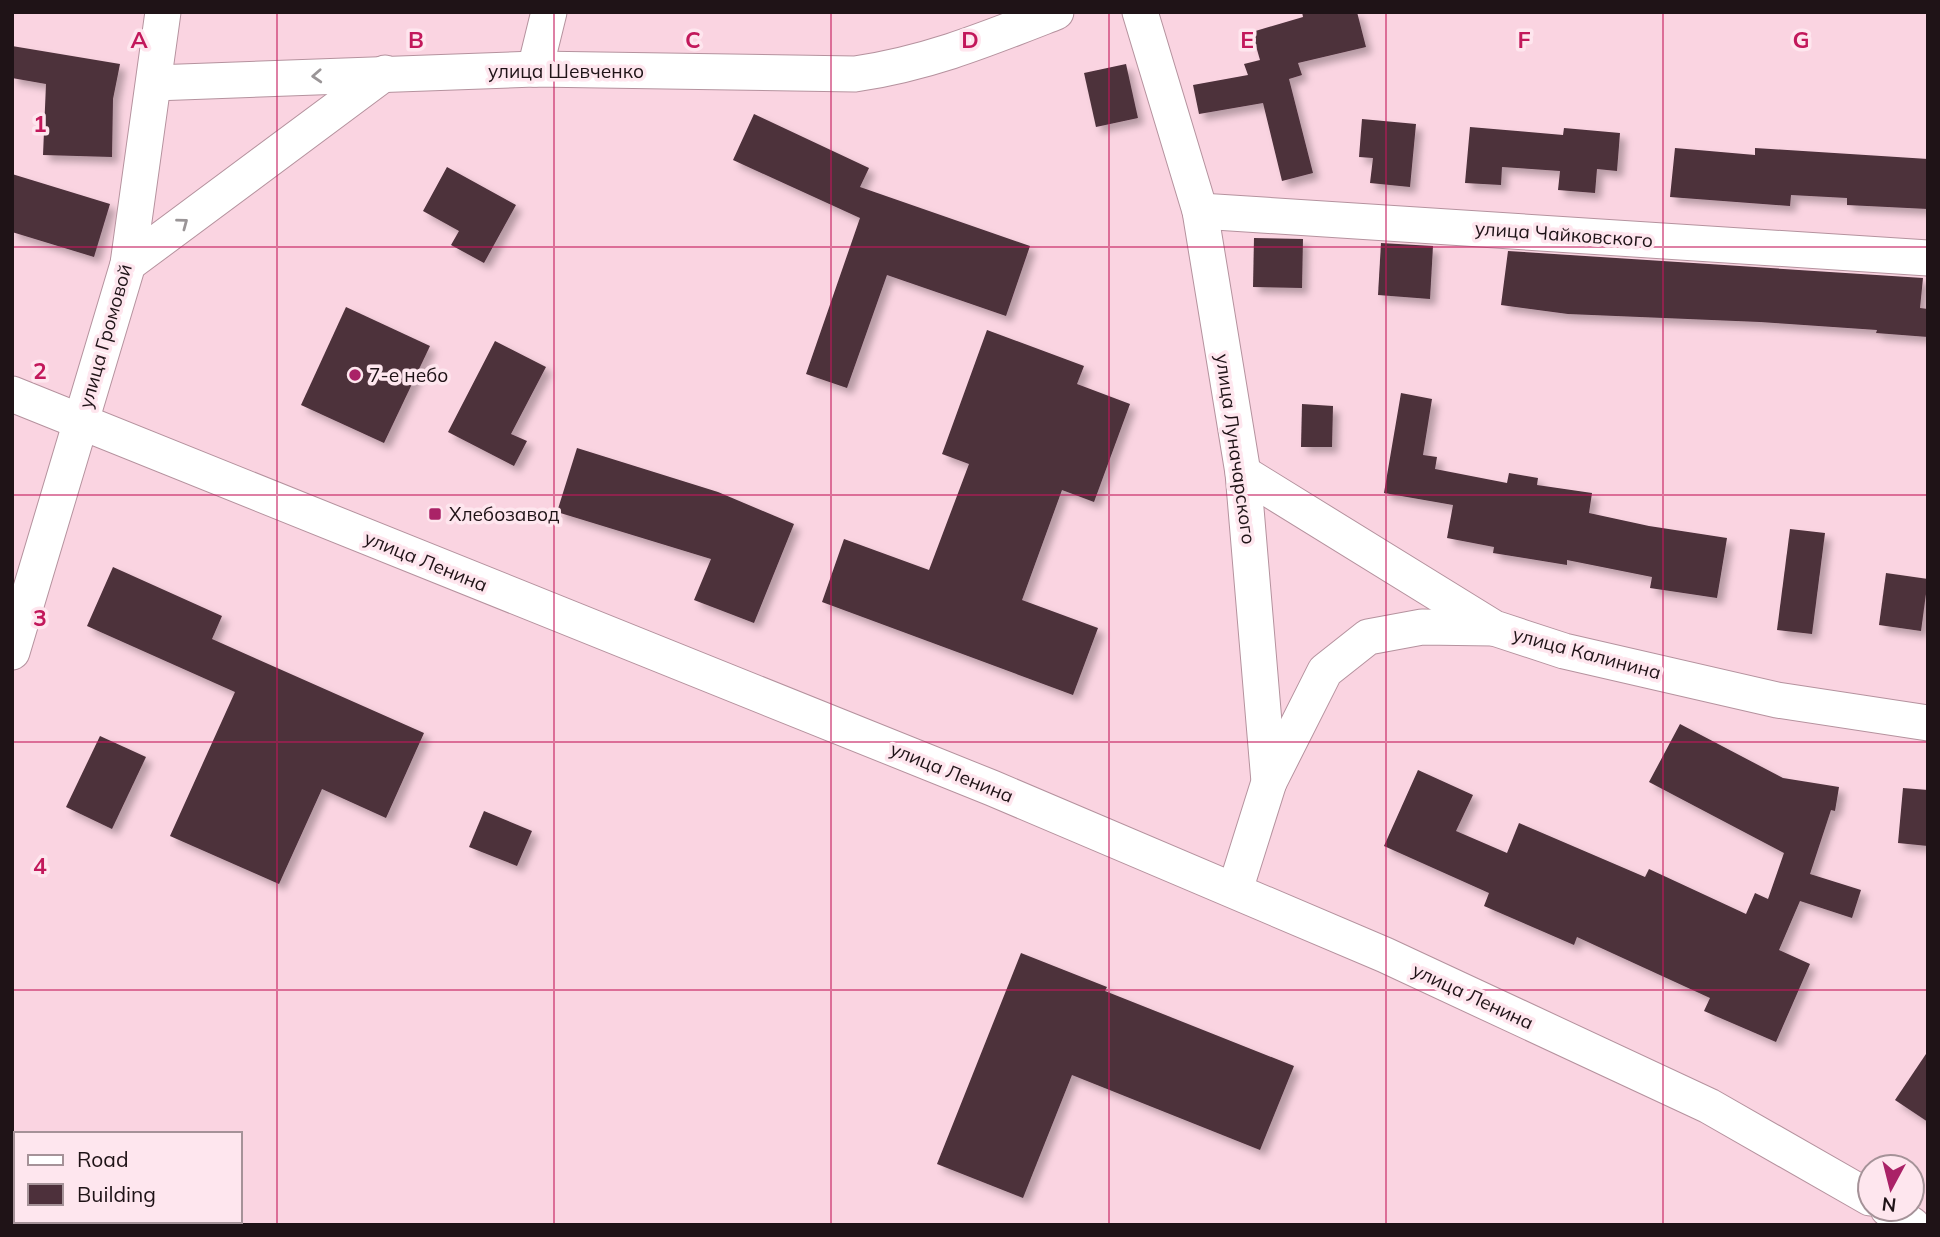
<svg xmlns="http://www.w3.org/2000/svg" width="1940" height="1237" font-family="Mulish,sans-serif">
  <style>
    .building { fill: #4d303b; filter: url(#shadow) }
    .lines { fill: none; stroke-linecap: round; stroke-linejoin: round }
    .minor-casing { stroke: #b5929e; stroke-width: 37 }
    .minor { stroke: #fff; stroke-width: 35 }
    .oneway { stroke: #9a9597 }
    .grid { fill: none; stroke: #c2185b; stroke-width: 2; stroke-opacity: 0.55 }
    .poi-dot { fill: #aa2267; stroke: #fee6ee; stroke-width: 2.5 }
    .labels { text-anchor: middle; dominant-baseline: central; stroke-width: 7; stroke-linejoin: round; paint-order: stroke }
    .street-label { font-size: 19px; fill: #1f1317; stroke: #fee6ee }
    .poi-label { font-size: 19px; fill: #1f1317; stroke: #fee6ee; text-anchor: start }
    .grid-label { font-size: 23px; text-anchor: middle; font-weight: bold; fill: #c2185b; stroke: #fee6ee; stroke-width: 7; stroke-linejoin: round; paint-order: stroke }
  </style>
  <defs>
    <filter id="shadow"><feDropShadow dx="6" dy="6" stdDeviation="3.5" flood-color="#0004"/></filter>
  </defs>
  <rect width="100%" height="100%" fill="#fad4e1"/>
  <g class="building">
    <polygon points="1302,12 1357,12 1366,47 1298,63 1302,75 1289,79 1313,173 1282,181 1263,103 1199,114 1193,85 1248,75 1244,64 1260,60 1252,32 1303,17"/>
    <polygon points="12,46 120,64 113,99 112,157 43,155 46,84 12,78"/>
    <polygon points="1126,64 1138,118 1096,127 1084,73"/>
    <polygon points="754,114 869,168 860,187 1030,246 1006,316 887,275 847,388 806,374 860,218 733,160"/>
    <polygon points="1362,119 1416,124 1410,187 1370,183 1373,158 1359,157"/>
    <polygon points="1470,127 1563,135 1564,128 1620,133 1617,171 1597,169 1595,193 1558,190 1560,171 1502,167 1501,185 1465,183"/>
    <polygon points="1675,148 1755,155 1755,148 1928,159 1928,209 1847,205 1847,198 1791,195 1790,206 1670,197"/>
    <polygon points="447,167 516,205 484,263 451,245 459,231 423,211"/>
    <polygon points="12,174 110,204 94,257 12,232"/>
    <polygon points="1254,238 1303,239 1302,288 1253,287"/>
    <polygon points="1381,243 1433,246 1430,299 1378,295"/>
    <polygon points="1508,251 1923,278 1920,308 1928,309 1928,337 1876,333 1877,330 1760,322 1568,314 1501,305"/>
    <polygon points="346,307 430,346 384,443 301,405"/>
    <polygon points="987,330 1084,366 1077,384 1130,404 1094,502 1062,490 1022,600 1098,628 1073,695 822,602 844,539 929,570 969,464 942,454"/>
    <polygon points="495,341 546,367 511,434 527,441 514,466 448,432"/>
    <polygon points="1401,393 1432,399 1423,455 1437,457 1435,469 1507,483 1509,473 1538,478 1537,485 1592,493 1589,513 1649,526 1727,538 1717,598 1650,588 1652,577 1567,560 1567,565 1493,553 1494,547 1447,538 1453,505 1384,493"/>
    <polygon points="1302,404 1333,406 1332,447 1301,447"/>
    <polygon points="577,448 718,492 794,524 754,623 694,600 711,559 557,512"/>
    <polygon points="1790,529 1825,533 1812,634 1777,630"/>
    <polygon points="113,567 222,616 212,639 424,733 386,818 322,789 279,884 170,836 235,692 87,626"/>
    <polygon points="1886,573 1928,579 1921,631 1879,625"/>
    <polygon points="1680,724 1783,778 1839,787 1835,811 1831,810 1810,874 1861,890 1852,918 1800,901 1779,950 1810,964 1776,1042 1704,1011 1710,998 1577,937 1574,945 1484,906 1489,893 1384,846 1418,770 1473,795 1456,831 1507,853 1519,823 1645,877 1649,869 1746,914 1755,893 1768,899 1784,853 1649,782"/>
    <polygon points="100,736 146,757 112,829 66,807"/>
    <polygon points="1903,788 1928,790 1928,846 1898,843"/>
    <polygon points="484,811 532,831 517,866 469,847"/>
    <polygon points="1021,953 1107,987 1105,991 1294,1066 1260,1150 1072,1075 1023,1198 937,1164"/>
    <polygon points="1928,1051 1928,1122 1895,1100"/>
  </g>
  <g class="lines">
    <g class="minor-casing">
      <g id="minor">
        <polyline points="1140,12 1200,211 1243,473 1269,782 1235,890"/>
        <polyline points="535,69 549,12"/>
        <path d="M154 83 535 69 855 74C929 63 987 39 1056 12"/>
        <polyline points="1200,211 1928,258"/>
        <polyline points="128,264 385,73"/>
        <polyline points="12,394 992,788 1385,955 1709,1106 1870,1198"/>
        <polyline points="1243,473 1494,628 1564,651 1777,700 1928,723"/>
        <polyline points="12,652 128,264 163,12"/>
        <polyline points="1269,782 1325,671 1368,637 1422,627 1493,628"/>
        <polyline points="1888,1209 1912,1225"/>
      </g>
    </g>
    <use href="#minor" class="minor"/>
  </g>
  <defs><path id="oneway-chevron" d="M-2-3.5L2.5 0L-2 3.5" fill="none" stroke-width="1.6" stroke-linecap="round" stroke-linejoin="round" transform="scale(1.75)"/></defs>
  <g class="oneway">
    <use href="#oneway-chevron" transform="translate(317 76) rotate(177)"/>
    <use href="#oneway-chevron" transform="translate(183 223) rotate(-37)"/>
  </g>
  <path class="grid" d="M277 12V1225M554 12V1225M831 12V1225M1109 12V1225M1386 12V1225M1663 12V1225M12 247H1928M12 495H1928M12 742H1928M12 990H1928"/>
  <g class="poi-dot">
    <circle cx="355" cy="375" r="7"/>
    <rect x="428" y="507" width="14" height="14" rx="3.5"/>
  </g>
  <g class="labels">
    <g class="street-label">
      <text x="566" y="71">улица Шевченко</text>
      <text transform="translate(1564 234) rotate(4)">улица Чайковского</text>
      <text transform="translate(105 336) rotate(-74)">улица Громовой</text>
      <text transform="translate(1236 449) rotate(82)">улица Луначарского</text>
      <text transform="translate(426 561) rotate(22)">улица Ленина</text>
      <text transform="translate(1587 653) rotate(15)">улица Калинина</text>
      <text transform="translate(952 772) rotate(22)">улица Ленина</text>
      <text transform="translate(1473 996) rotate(25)">улица Ленина</text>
    </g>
    <g class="poi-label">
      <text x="369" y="375">7-е небо</text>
      <text x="449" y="514">Хлебозавод</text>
    </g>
  </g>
  <g class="grid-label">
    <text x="139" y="48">A</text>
    <text x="416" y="48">B</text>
    <text x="693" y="48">C</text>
    <text x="970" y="48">D</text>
    <text x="1247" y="48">E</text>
    <text x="1524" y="48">F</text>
    <text x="1801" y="48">G</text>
    <text x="40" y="132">1</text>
    <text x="40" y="379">2</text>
    <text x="40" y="626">3</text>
    <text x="40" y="874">4</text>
  </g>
  <rect width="1940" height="1237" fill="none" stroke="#1f1317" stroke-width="28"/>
  <rect x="14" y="1132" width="228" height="91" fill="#fee6ee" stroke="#a59298" stroke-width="2"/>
  <rect x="28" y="1155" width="35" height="10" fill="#ffffff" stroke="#a59298" stroke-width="2"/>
  <text x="77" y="1167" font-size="21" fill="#1f1317">Road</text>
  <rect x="28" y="1184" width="35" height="21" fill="#4d303b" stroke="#a59298" stroke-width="2"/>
  <text x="77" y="1202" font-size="21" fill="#1f1317">Building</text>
  <g transform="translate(1891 1188) rotate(187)"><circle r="33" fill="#fee6ee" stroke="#a59298" stroke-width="2"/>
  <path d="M0-5L12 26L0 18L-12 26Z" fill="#aa2267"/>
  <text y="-10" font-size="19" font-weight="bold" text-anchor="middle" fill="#1f1317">N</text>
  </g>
</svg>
